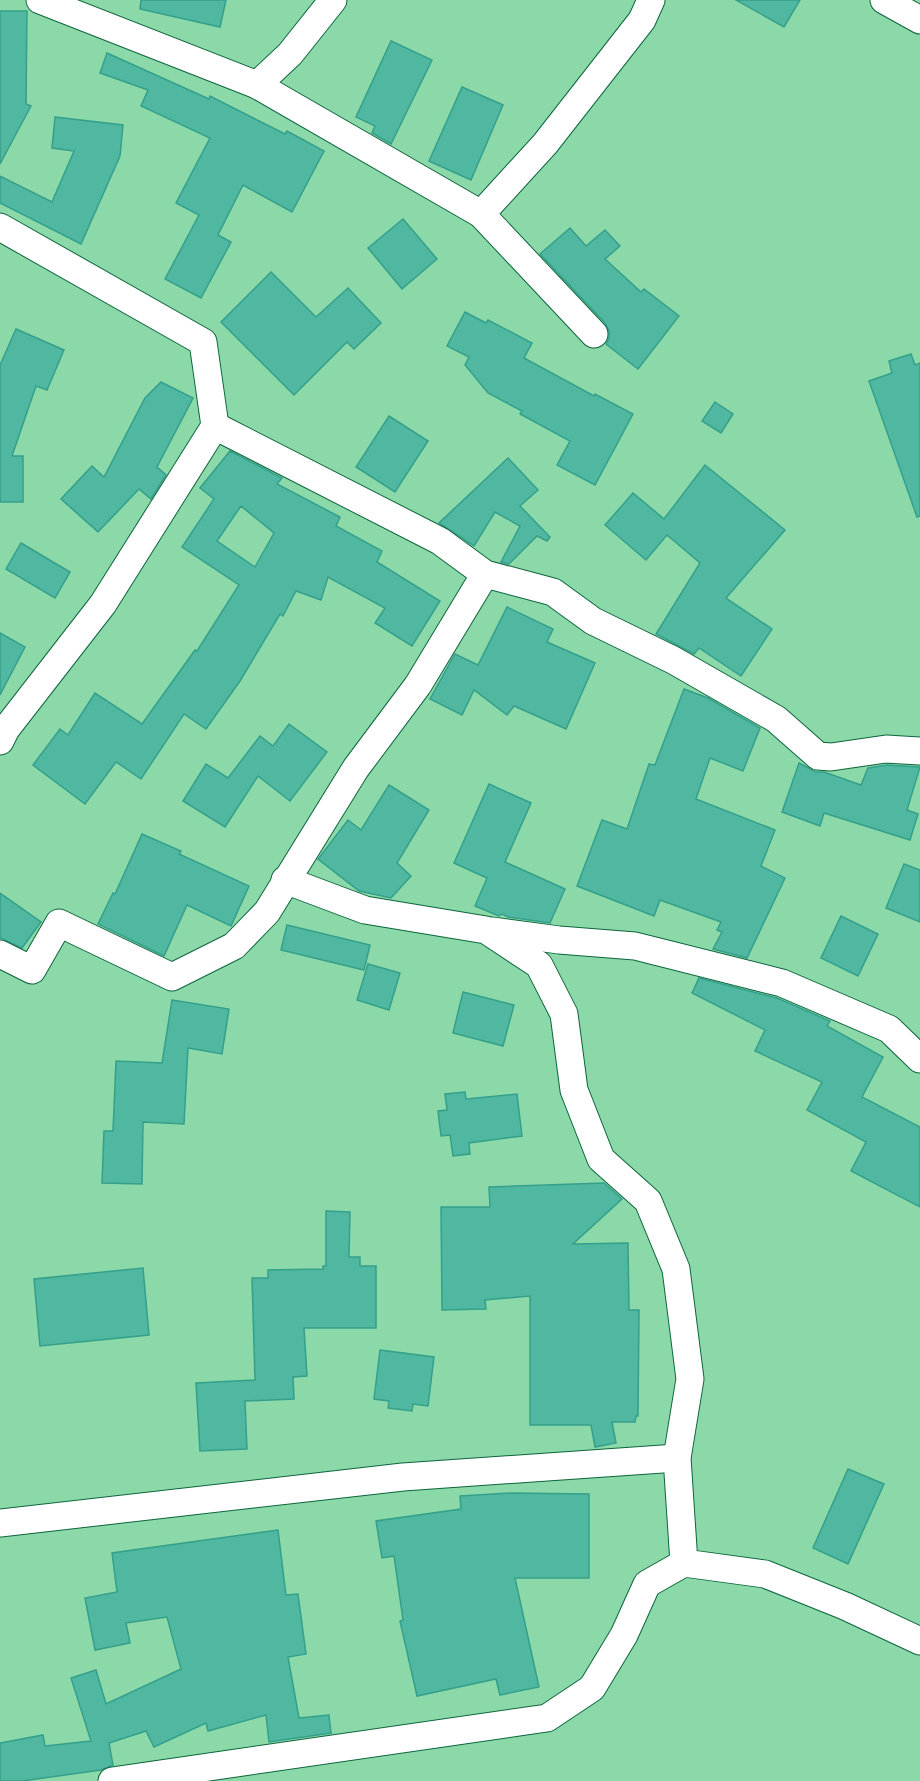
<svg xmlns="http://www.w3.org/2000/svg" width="920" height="1781" font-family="'Noto Sans',sans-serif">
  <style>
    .building { fill: #50b7a1; stroke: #34a08a; stroke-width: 1.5; fill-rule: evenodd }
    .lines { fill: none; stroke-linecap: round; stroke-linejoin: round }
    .street-casing { stroke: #0d653c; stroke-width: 29 }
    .street { stroke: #fff; stroke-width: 27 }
  </style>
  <rect width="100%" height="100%" fill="#8bd9a9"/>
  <g class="building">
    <polygon points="141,0 226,0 220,27 140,9"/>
    <polygon points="736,0 800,0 784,27"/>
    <polygon points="0,11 27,11 26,104 31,106 0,164"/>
    <polygon points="391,41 432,60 391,144 372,133 375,126 356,117"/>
    <polygon points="107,53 209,99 210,96 285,134 287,131 324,151 292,212 243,185 218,235 231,242 201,298 165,279 199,215 176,203 210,138 141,106 148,90 100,73"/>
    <polygon points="462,87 503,105 471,180 429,161"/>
    <polygon points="55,117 123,125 120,156 81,244 0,203 0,176 52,202 74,151 52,148"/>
    <polygon points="403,219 437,259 402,289 368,248"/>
    <polygon points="570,228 586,246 605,230 620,246 605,259 641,292 644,289 679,316 638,369 606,344 609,338 609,331 605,323 540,254"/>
    <polygon points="271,272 316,317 348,288 381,323 354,349 347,342 294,395 221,322"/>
    <polygon points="465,312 486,323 488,320 532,343 524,358 594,396 595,394 633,414 595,485 557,465 570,441 520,414 522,411 488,393 465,365 469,357 447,346"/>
    <polygon points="16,329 64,350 47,390 36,386 12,456 23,456 23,502 0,502 0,365"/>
    <polygon points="911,354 915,365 920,363 920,516 917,517 869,381 892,373 889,361"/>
    <polygon points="161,382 193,398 157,467 166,475 151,499 139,489 98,532 61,499 92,466 104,477 145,398"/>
    <polygon points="715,402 733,414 721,433 702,421"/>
    <polygon points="389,416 428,441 395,492 356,467"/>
    <path d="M230 451 282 478 277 484 340 517 336 526 382 551 377 562 440 601 412 646 375 623 385 608 328 577 321 600 296 591 283 616 280 614 240 681 206 729 184 714 141 779 116 762 85 804 33 765 60 729 68 735 95 693 142 724 195 650 197 651 239 585 182 547 214 499 200 488ZM241 506 274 533 255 567 217 541Z"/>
    <polygon points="508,458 538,490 520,506 550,537 547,541 537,536 509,564 501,562 520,526 495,512 474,546 439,523"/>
    <polygon points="705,465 785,530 726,598 772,629 741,676 699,648 694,654 656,634 700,563 667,535 646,560 605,525 633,493 664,519"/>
    <polygon points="21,543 70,572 55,598 6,569"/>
    <polygon points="507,607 553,629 547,642 595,663 566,729 514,706 507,715 474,690 462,715 430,699 455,654 478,665"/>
    <polygon points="0,633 25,647 0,695"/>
    <polygon points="684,689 708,698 760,728 743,771 710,758 696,799 775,830 761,866 785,878 747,958 713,949 722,932 717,930 721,922 660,900 654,916 577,886 602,820 627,829 649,764 655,765"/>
    <polygon points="289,724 327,752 290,801 258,776 225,827 183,801 206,764 228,778 260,736 273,746"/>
    <polygon points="799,763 816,772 824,772 861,785 868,768 887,765 920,767 907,810 918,814 910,840 824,813 820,826 782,812"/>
    <polygon points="489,784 531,803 505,862 565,889 550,923 508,917 502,914 499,916 475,906 487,878 454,863"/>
    <polygon points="389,785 429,810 397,863 411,876 391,898 359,891 318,859 348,820 361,830"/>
    <polygon points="142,834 181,851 179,854 249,886 231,926 187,905 164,956 98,924 113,893 115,894"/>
    <polygon points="904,864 920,870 920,922 886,908"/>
    <polygon points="0,893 41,922 22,948 0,938"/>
    <polygon points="841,916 878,934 858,976 821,958"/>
    <polygon points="287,925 370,945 364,970 281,950"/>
    <polygon points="368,964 400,973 389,1010 357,1000"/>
    <polygon points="699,978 777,998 830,1021 827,1026 883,1057 862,1097 920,1127 920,1207 851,1171 866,1142 807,1110 822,1082 755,1051 765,1030 692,993"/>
    <polygon points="463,992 514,1005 503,1046 453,1033"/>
    <polygon points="172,1000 229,1009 222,1054 188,1048 184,1124 143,1122 142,1184 102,1183 104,1131 113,1131 116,1061 162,1063"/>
    <polygon points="465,1092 466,1099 517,1094 522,1136 469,1143 470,1154 453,1156 450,1135 441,1136 438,1111 447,1110 445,1094"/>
    <polygon points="604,1183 622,1199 573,1244 628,1243 629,1310 639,1310 638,1416 636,1416 635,1422 612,1422 616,1443 595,1447 591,1425 530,1425 530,1296 485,1300 486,1309 442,1310 441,1207 490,1207 489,1187"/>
    <polygon points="326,1211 350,1212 349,1257 360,1257 360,1266 376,1266 376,1328 304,1328 307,1376 293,1377 294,1399 245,1401 247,1449 200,1451 196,1383 255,1380 252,1278 268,1278 268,1270 323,1269 323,1266 326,1266"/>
    <polygon points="143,1268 149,1335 40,1346 34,1279"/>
    <polygon points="380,1350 434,1357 428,1406 413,1404 412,1411 388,1408 389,1401 374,1399"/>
    <polygon points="848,1469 884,1484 848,1564 813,1548"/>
    <polygon points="512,1493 589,1494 589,1578 515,1578 539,1687 500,1695 496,1679 417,1696 400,1621 403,1620 394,1556 382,1558 376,1521 461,1509 460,1496"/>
    <polygon points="278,1530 286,1595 298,1594 306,1654 288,1657 299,1718 329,1715 331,1733 269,1742 266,1715 208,1731 206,1723 154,1747 146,1731 109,1743 113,1765 101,1770 22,1781 0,1781 0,1743 43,1735 45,1746 91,1741 71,1678 96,1670 106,1704 181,1669 167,1617 126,1623 130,1643 95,1650 85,1598 117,1592 112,1553"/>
  </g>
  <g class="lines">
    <g class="street-casing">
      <g id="street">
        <polyline points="40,0 257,85 481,214 594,334"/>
        <polyline points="884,0 920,20"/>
        <polyline points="257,85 290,54 333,0"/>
        <polyline points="481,214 545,144 642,20 651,0"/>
        <polyline points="0,227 203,342 215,426 103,604 6,729 0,741"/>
        <polyline points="215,426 440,541 485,574 553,592 593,621 673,660 776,719 818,756 831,757 886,749 920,751"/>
        <polyline points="285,880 365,910 486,930 539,965 564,1014 574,1090 601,1159 648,1201 676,1269 690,1379 677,1458 684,1563"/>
        <polyline points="492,931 559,940 635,946 782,983 889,1029 920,1059"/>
        <polyline points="0,954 32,970 59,923 172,977 234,946 267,912 356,768 418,685 485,574"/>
        <polyline points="0,1523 403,1477 677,1458"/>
        <polyline points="112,1781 547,1718 592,1688 624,1635 647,1584 684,1563 765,1574 845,1606 920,1641"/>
      </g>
    </g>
    <use href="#street" class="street"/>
  </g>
</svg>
